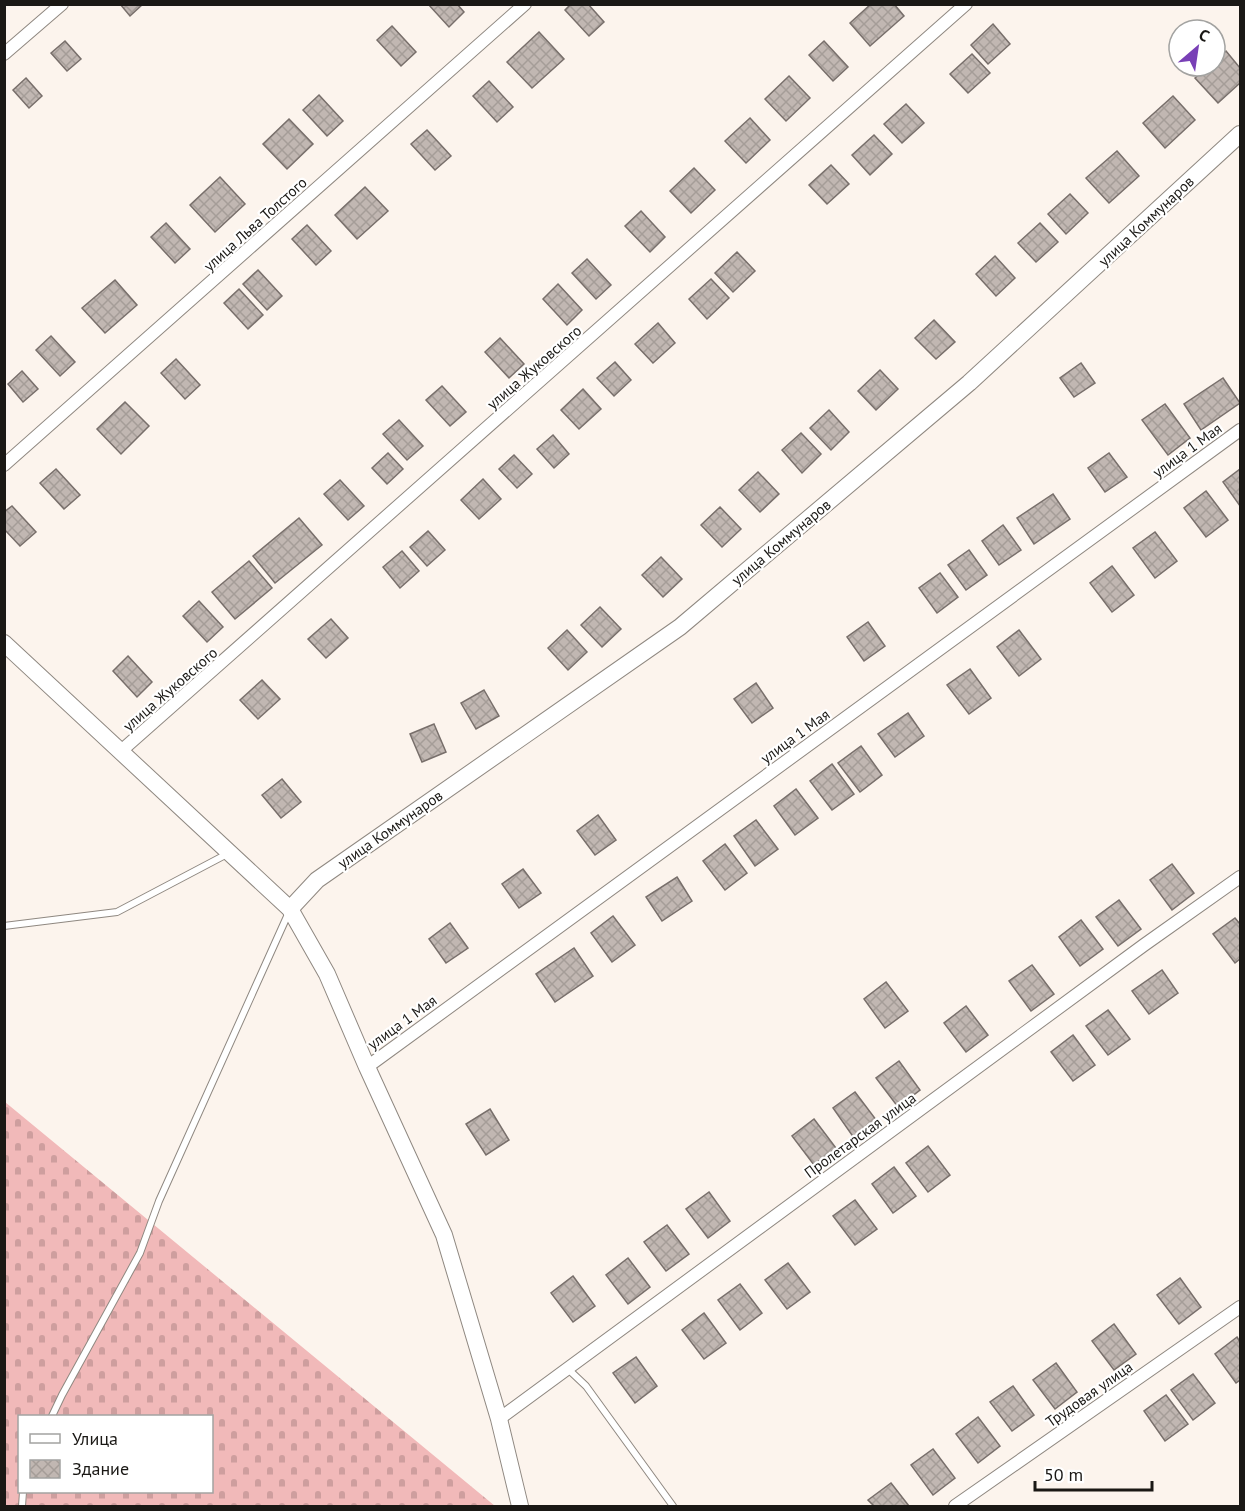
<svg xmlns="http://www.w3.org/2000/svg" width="1245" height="1511" font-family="'PT Sans',sans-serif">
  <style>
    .cemetery { fill: url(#cemetery-stones); fill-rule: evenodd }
    .building { fill: url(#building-cross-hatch); stroke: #786f6b; stroke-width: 1.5 }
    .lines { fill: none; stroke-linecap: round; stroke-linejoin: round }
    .service-casing { stroke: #8f8881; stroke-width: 8 }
    .minor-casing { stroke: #8f8881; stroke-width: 14 }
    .secondary-casing { stroke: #8f8881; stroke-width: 18 }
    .service { stroke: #fff; stroke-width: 6 }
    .minor { stroke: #fff; stroke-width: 12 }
    .secondary { stroke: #fff; stroke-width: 16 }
    .labels { text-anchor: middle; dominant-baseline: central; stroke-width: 4.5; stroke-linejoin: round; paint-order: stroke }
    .street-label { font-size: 15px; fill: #1a1815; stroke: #fff }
  </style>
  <defs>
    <pattern id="cemetery-stones" width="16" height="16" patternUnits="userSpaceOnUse" patternTransform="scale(1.5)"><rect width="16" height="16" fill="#f1b9b9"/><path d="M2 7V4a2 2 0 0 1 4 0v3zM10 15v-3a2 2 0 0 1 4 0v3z" fill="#ce9e9e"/></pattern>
    <pattern id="building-cross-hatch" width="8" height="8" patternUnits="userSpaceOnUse" patternTransform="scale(1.5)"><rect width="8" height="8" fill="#c1b7b2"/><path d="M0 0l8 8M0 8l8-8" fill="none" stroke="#a59d98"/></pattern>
  </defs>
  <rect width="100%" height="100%" fill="#fcf4ed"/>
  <path class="cemetery" d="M5 1102 495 1506H5ZM20 1416H212V1492H20Z"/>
  <g class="building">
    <polygon points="120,4 143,4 130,16"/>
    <polygon points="428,4 457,4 464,12 449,27"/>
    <polygon points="571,4 588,4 604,22 589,36 565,10"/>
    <polygon points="871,4 894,4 904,16 870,46 850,23"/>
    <polygon points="993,24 1010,44 988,64 971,45"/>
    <polygon points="392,26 416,52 401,66 377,40"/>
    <polygon points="539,32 564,59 532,88 507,62"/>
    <polygon points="65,41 81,59 67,71 51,53"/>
    <polygon points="824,41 848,67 833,81 809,55"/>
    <polygon points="1226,51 1240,68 1240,83 1218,103 1195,78 1209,66 1215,66 1215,61"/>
    <polygon points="972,54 990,73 968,93 950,74"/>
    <polygon points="789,76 810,98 786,121 765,99"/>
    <polygon points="26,78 42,96 29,108 13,90"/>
    <polygon points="489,81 513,107 497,122 473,96"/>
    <polygon points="319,95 343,121 327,136 303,110"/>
    <polygon points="1173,96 1195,120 1165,148 1143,123"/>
    <polygon points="906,104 924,123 902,143 884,124"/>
    <polygon points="750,118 770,140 746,163 725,141"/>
    <polygon points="289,119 313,144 287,169 263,144"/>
    <polygon points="427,130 451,156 435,170 411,144"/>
    <polygon points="874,135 892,154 870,175 852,155"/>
    <polygon points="1117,151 1139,176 1109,203 1086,178"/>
    <polygon points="831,165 849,184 827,204 809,185"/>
    <polygon points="694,168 715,190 691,213 670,191"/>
    <polygon points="220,177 245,204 215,232 190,205"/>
    <polygon points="365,187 388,211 357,239 335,215"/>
    <polygon points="1070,194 1088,213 1066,234 1048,214"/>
    <polygon points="641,211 665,237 650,252 625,226"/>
    <polygon points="166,223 190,249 175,263 151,237"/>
    <polygon points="1040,223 1058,242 1036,262 1018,243"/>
    <polygon points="307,225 331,251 316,265 292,239"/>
    <polygon points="737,252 755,271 733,292 715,273"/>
    <polygon points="995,256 1015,278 996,296 976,274"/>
    <polygon points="587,259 611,285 596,299 572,273"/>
    <polygon points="258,270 282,296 267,310 243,284"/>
    <polygon points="711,279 729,298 707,319 689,299"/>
    <polygon points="115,280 137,305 105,333 82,308"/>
    <polygon points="558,284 582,310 567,325 543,299"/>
    <polygon points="239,289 263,315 248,329 224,303"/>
    <polygon points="934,320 955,342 936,359 915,338"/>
    <polygon points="658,323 675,343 653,363 635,344"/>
    <polygon points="51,336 75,362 60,376 36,350"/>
    <polygon points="500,338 524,364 509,378 485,352"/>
    <polygon points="176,359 200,385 185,399 161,373"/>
    <polygon points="615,362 631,380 614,396 597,378"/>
    <polygon points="1081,363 1095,383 1074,397 1060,378"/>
    <polygon points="880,370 898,389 876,410 858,391"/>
    <polygon points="22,371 38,389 23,402 8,384"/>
    <polygon points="1223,378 1240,403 1201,430 1184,404"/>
    <polygon points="442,386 466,412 450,426 426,400"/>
    <polygon points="583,389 601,409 579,429 561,410"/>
    <polygon points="125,402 149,426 121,454 97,429"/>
    <polygon points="1165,404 1190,438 1168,455 1142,420"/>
    <polygon points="829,410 849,432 831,450 810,428"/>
    <polygon points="399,420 423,446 407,460 383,434"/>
    <polygon points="801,433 821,454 802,473 782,450"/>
    <polygon points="553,435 569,454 554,468 537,449"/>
    <polygon points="388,453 403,469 387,484 372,468"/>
    <polygon points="1109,453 1127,477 1105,492 1088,468"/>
    <polygon points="514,455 532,474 517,488 499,469"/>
    <polygon points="56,469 80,495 64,509 40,483"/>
    <polygon points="1240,469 1240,506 1223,482"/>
    <polygon points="758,472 779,494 760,512 739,490"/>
    <polygon points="483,479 501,499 479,519 461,500"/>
    <polygon points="340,480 364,506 348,520 324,494"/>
    <polygon points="1206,491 1228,520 1206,537 1184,508"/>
    <polygon points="1053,494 1070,519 1034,544 1017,518"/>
    <polygon points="12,506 36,532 20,546 4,529 4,512"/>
    <polygon points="720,507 741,529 722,547 701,525"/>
    <polygon points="299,518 322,545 275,583 253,556"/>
    <polygon points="1003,525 1021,550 999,565 982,541"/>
    <polygon points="428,531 445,550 427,566 410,547"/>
    <polygon points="1155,532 1177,561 1155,578 1133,548"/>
    <polygon points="969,550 987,575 966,590 948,565"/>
    <polygon points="402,551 419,571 400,588 383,567"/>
    <polygon points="661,557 682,579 663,597 642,575"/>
    <polygon points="249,561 272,588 235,619 212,592"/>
    <polygon points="1112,566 1134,595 1112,612 1090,583"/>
    <polygon points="940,573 958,597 937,613 919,588"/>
    <polygon points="199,601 223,627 207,642 183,616"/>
    <polygon points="600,607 621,629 602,647 581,625"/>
    <polygon points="331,619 348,638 326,658 308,639"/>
    <polygon points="868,622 885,646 864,661 847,637"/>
    <polygon points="567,630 587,652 568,670 548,648"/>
    <polygon points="1019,630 1041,659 1019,676 997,647"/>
    <polygon points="128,656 152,682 137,697 113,671"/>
    <polygon points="970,669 991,698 969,714 947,685"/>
    <polygon points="262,680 280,699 258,719 240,700"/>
    <polygon points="756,683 773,708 752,723 734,699"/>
    <polygon points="484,690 499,716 476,729 461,703"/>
    <polygon points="908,713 924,736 895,757 878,734"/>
    <polygon points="434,724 446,752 422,762 410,734"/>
    <polygon points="861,746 882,775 860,792 838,763"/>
    <polygon points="832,764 854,794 832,810 810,781"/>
    <polygon points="282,779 301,802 281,818 262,795"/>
    <polygon points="796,789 818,818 795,835 774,806"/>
    <polygon points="598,815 616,840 595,855 577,831"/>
    <polygon points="756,820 778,849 755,866 734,836"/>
    <polygon points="725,844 747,873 725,890 703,861"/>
    <polygon points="1172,864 1194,893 1172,910 1150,880"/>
    <polygon points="523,869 541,893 519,908 502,884"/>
    <polygon points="677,877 692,901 662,921 646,897"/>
    <polygon points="1119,900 1141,929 1118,946 1096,917"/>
    <polygon points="613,916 635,945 612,962 591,933"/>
    <polygon points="1235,918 1240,924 1240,959 1235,963 1213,934"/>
    <polygon points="1081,920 1103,949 1080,966 1059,937"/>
    <polygon points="450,923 468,948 446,963 429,939"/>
    <polygon points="574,948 593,976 555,1002 536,974"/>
    <polygon points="1032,965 1054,994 1031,1011 1009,981"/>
    <polygon points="1162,970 1178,993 1149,1014 1132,991"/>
    <polygon points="886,982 908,1011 885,1028 864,999"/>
    <polygon points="966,1006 988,1035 966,1052 944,1023"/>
    <polygon points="1108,1010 1130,1039 1108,1055 1086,1026"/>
    <polygon points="1073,1035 1095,1065 1073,1081 1051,1052"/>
    <polygon points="899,1061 920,1090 898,1107 876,1078"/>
    <polygon points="855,1092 877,1121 854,1138 833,1108"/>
    <polygon points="490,1109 509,1140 486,1155 466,1124"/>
    <polygon points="814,1119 836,1148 814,1165 792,1136"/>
    <polygon points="928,1146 950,1175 928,1192 906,1163"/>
    <polygon points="894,1167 916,1196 893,1213 872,1184"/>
    <polygon points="709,1192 730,1221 708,1238 686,1209"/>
    <polygon points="855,1200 877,1229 855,1245 833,1216"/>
    <polygon points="667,1225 689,1254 666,1271 644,1242"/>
    <polygon points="628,1258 650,1287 628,1304 606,1275"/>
    <polygon points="788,1263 810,1292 787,1309 765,1280"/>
    <polygon points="573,1276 595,1306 573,1322 551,1293"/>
    <polygon points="1180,1278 1201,1307 1179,1324 1157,1295"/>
    <polygon points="740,1284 762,1313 740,1330 718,1300"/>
    <polygon points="704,1313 726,1343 704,1359 682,1330"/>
    <polygon points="1114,1324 1136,1354 1114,1370 1092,1341"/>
    <polygon points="1237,1337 1240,1342 1240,1380 1236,1383 1215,1354"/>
    <polygon points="636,1357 657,1386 635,1403 613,1373"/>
    <polygon points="1056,1363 1077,1392 1055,1409 1033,1380"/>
    <polygon points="1193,1374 1215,1403 1193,1420 1171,1390"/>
    <polygon points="1013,1386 1034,1415 1012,1431 990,1402"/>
    <polygon points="1166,1395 1188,1424 1165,1441 1144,1411"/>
    <polygon points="978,1417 1000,1446 978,1463 956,1434"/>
    <polygon points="933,1449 955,1478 933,1495 911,1465"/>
    <polygon points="891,1483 909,1506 874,1506 868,1500"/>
  </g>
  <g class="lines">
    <g class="service-casing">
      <g id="service">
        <polyline points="4,926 117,912 229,853"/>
        <polyline points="568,1369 586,1386 673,1506"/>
        <polyline points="52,1416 62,1395 140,1253 159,1201 289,912"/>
        <polyline points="22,1506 23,1492"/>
      </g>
    </g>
    <g class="minor-casing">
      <g id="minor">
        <polyline points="4,54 62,4"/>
        <polyline points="4,465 525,4"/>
        <polyline points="121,751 966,4"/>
        <polyline points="367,1067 1240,430"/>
        <polyline points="499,1419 1144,945 1240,877"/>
        <polyline points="955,1506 1240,1307"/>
      </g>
    </g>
    <g class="secondary-casing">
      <g id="secondary">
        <polyline points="4,643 290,909 327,974 367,1067 444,1235 499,1419 520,1506"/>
        <polyline points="290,909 317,880 680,627 969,383 1240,134"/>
      </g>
    </g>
    <use href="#service" class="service"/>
    <use href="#minor" class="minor"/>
    <use href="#secondary" class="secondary"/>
  </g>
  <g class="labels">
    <g class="street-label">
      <text transform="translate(1146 221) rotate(-43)">улица Коммунаров</text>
      <text transform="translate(255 224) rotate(-42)">улица Льва Толстого</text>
      <text transform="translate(534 367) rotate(-41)">улица Жуковского</text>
      <text transform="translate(1187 450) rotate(-36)">улица 1 Мая</text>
      <text transform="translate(781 542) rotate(-40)">улица Коммунаров</text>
      <text transform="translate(170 689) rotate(-41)">улица Жуковского</text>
      <text transform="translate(795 736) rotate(-36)">улица 1 Мая</text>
      <text transform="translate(390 829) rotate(-35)">улица Коммунаров</text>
      <text transform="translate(402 1022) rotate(-36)">улица 1 Мая</text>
      <text transform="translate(860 1135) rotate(-36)">Пролетарская улица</text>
      <text transform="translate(1089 1394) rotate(-35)">Трудовая улица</text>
    </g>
  </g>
  <rect width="1245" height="1511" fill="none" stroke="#1a1815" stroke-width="12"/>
  <rect x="18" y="1415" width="195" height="78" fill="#ffffff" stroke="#a3a3a1" stroke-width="1.5"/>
  <rect x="30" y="1434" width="30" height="9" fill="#ffffff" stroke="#a3a3a1" stroke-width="1.5"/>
  <text x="72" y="1445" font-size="18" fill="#1a1815">Улица</text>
  <rect x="30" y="1460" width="30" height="18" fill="url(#building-cross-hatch)" stroke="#a3a3a1" stroke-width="1.5"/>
  <text x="72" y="1475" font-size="18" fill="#1a1815">Здание</text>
  <g transform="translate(1197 48) rotate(29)"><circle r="28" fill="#ffffff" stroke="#a3a3a1" stroke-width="1.5"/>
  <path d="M0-4.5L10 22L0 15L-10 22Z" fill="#7940b6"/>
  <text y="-9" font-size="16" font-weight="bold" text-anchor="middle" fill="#1a1815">С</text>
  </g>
  <path d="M1035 1481v9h117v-9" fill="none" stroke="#1a1815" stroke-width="3"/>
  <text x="1044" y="1481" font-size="18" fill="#1a1815" stroke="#ffffff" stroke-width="4.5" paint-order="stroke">50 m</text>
</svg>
